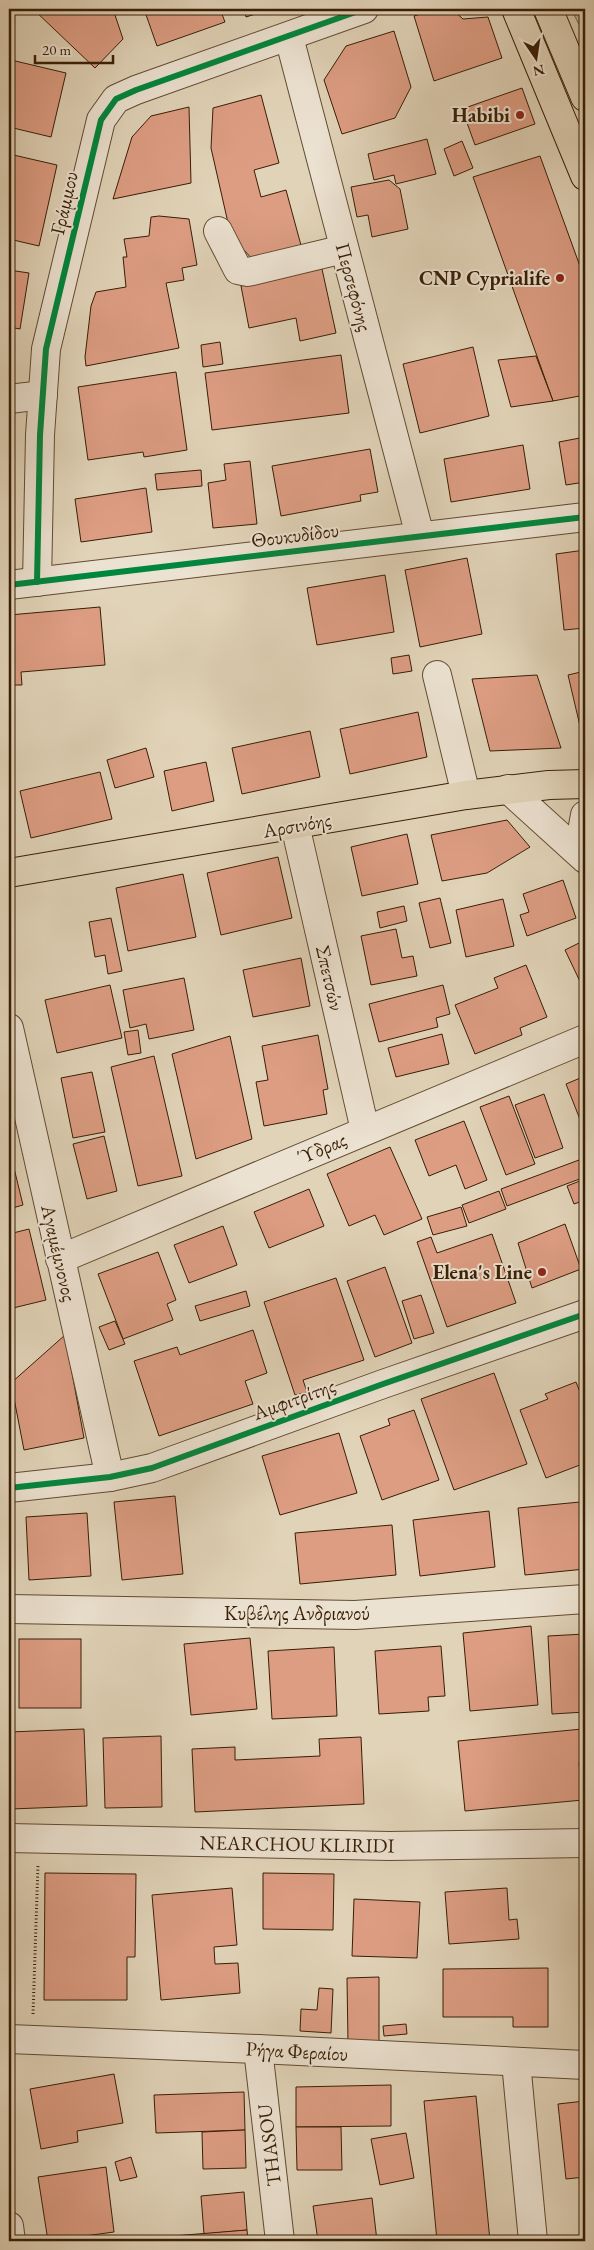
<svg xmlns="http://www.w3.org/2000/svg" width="594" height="2250" font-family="'EB Garamond',serif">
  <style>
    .green { fill: #b7bb8c; stroke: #786c48 }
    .building { fill: #dd9d83; stroke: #381e05 }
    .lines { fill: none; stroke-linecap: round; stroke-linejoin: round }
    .minor-casing { stroke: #624b32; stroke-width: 30 }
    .major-casing { stroke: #381e05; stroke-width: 30 }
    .path { stroke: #381e05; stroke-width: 3; stroke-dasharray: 1 2.5; stroke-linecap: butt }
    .minor { stroke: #ece2d1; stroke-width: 28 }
    .major { stroke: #e1d3b8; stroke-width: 28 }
    .cycleway-casing { stroke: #ece2d1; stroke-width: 9 }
    .cycleway { stroke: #00873e; stroke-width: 6 }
    .poi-dot { fill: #8f2418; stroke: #ece2d1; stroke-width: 2 }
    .labels { text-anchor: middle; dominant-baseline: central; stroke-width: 4; stroke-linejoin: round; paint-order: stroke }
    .poi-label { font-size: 20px; font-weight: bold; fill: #381e05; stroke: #ece2d1; text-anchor: end }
    .street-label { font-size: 20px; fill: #381e05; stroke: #ece2d1 }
  </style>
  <rect width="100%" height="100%" fill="#e1d3b8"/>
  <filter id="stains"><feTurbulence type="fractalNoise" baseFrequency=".004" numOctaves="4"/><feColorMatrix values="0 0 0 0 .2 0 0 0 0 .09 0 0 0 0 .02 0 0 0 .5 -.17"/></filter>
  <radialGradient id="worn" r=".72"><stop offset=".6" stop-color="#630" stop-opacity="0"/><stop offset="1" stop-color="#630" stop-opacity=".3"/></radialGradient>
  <polygon class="green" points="571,9 585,9 585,36"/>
  <g class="building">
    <polygon points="33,9 113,9 123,39 95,68"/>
    <polygon points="144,9 220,9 225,22 157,46"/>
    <polygon points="243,9 271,9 246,17"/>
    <polygon points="437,9 452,9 463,19 488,17 502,58 434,81 414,16"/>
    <polygon points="394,31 411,87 395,118 342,134 324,80 346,46"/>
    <polygon points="11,60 66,73 51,137 9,127 9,68"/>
    <polygon points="522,88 535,124 475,145 462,109"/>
    <polygon points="261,95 279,163 254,170 261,197 286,190 302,249 255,262 231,236 211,148 213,108"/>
    <polygon points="189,107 191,183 113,199 132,137 151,116"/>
    <polygon points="427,139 436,174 396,184 394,175 374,180 368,154"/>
    <polygon points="462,141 473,168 454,176 444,149"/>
    <polygon points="9,154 57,165 39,246 9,239"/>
    <polygon points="540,156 585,280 585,395 553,401 473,177"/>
    <polygon points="389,180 400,189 408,229 372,237 368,215 357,217 351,187"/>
    <polygon points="159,216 189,219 197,265 182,268 184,280 166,283 179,348 86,366 85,357 91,306 96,292 126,287 123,257 127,257 124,239 149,236 151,217"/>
    <polygon points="322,269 336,333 300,341 296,318 249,328 241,286"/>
    <polygon points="9,270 29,273 20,329 9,327"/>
    <polygon points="220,342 223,364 203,367 201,345"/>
    <polygon points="473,347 489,416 420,433 403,364"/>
    <polygon points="341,355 349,413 212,430 205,373"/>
    <polygon points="536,356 553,401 511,407 498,360"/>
    <polygon points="176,372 187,450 144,457 143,452 88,460 78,387"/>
    <polygon points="585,437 585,482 566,485 559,442"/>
    <polygon points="523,445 530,489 451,502 444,459"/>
    <polygon points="370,449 378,492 360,495 361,501 281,516 272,466"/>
    <polygon points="250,461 257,524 213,528 208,483 226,480 224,464"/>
    <polygon points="201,470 202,486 157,490 155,474"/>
    <polygon points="146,488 152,532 81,542 75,499"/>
    <polygon points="585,550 585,628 564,630 556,554"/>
    <polygon points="467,558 482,634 420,647 405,570"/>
    <polygon points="385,575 394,632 317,645 307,588"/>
    <polygon points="100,607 105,665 21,672 22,685 14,685 9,615"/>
    <polygon points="409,655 412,671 393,674 391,658"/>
    <polygon points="585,671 585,743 584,743 568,675"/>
    <polygon points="537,675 561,748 490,751 472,679"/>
    <polygon points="418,712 427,757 350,774 340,729"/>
    <polygon points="310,731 320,777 242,794 232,748"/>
    <polygon points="146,748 154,777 115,788 107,760"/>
    <polygon points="206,762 214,801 172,811 164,771"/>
    <polygon points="100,772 112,819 31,838 20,791"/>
    <polygon points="507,820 530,847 487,873 442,881 431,835"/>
    <polygon points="407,834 418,884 362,896 351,847"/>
    <polygon points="278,857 292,918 221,935 207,873"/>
    <polygon points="183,874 196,937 128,951 116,888"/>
    <polygon points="563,880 576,918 527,936 520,915 529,912 523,894"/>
    <polygon points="440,898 451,943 430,948 419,903"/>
    <polygon points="503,899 514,946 466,957 456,910"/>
    <polygon points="404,906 407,921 380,928 377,912"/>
    <polygon points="111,918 122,971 108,974 105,955 95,957 89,922"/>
    <polygon points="396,929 402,958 413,956 417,976 371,985 361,936"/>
    <polygon points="585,940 585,992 565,950"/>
    <polygon points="301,958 310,1006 253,1017 243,970"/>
    <polygon points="526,965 547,1017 520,1028 522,1035 475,1054 455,1005 498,988 494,978"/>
    <polygon points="184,978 194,1030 149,1039 146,1024 130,1028 123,990"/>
    <polygon points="110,985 122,1038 57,1053 45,1000"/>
    <polygon points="443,985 450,1014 436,1018 438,1027 379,1042 369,1004"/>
    <polygon points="138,1030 141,1053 128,1055 124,1032"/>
    <polygon points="442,1034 449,1064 396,1077 388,1048"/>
    <polygon points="318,1035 328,1089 323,1090 327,1114 264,1126 256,1082 268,1080 262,1046"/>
    <polygon points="230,1036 252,1139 196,1159 172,1054"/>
    <polygon points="154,1056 182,1176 138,1186 111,1067"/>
    <polygon points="92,1072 105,1132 73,1138 61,1078"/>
    <polygon points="585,1076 585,1132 566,1084"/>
    <polygon points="544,1094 563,1148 535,1158 515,1105"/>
    <polygon points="509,1096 535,1164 506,1175 480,1107"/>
    <polygon points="464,1121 487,1180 465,1189 456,1165 429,1176 415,1140"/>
    <polygon points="104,1136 117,1191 87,1199 73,1144"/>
    <polygon points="390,1147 422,1219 384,1235 375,1215 349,1226 327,1174"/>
    <polygon points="579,1160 585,1177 507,1206 501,1189"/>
    <polygon points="14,1168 23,1205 9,1209 9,1169"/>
    <polygon points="585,1179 585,1200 574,1204 567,1186"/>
    <polygon points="309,1189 324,1226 269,1248 254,1212"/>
    <polygon points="499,1191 506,1209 469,1223 462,1205"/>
    <polygon points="461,1207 467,1226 433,1235 427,1217"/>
    <polygon points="565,1224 581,1269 532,1288 518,1243"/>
    <polygon points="223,1226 237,1265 189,1283 174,1245"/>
    <polygon points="29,1229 46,1300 9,1309 9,1234"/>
    <polygon points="492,1234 516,1303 447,1327 417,1242 431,1237 437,1253"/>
    <polygon points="158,1252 176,1300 167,1304 173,1320 123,1339 98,1274"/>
    <polygon points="385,1267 412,1343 375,1357 347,1281"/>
    <polygon points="336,1278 364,1360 303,1380 307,1392 295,1395 264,1302"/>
    <polygon points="246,1291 250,1306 200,1321 195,1306"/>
    <polygon points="421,1295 434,1333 414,1339 402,1301"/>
    <polygon points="115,1321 125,1344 109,1350 99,1327"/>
    <polygon points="253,1330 267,1373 245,1381 253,1404 159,1436 134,1361 177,1347 180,1355"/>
    <polygon points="65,1335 84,1438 24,1450 11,1383"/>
    <polygon points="494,1373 527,1464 454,1490 421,1399"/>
    <polygon points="576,1382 585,1405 585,1463 546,1478 520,1410 548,1399 545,1394"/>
    <polygon points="414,1410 439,1480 382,1500 360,1436 390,1425 388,1419"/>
    <polygon points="339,1433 357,1493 280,1515 262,1456"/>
    <polygon points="175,1496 183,1574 122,1580 114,1502"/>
    <polygon points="580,1502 585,1569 525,1575 518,1508"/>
    <polygon points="489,1511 495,1567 420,1576 413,1520"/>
    <polygon points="87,1513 91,1576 29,1580 26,1517"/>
    <polygon points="392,1525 396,1575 300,1584 295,1533"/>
    <polygon points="531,1626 538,1705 470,1711 463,1633"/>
    <polygon points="585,1634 585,1712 552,1714 548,1636"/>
    <polygon points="250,1638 257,1709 191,1715 184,1644"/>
    <rect x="19" y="1639" width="62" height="69"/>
    <polygon points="441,1646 445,1696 428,1697 429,1711 379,1714 375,1651"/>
    <polygon points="334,1647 337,1716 272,1719 268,1651"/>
    <polygon points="84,1729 87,1806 11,1809 9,1732"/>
    <polygon points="582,1729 585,1763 579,1763 583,1800 465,1811 458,1741"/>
    <polygon points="161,1736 162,1807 105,1808 103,1738"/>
    <polygon points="361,1737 364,1804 195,1812 192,1749 235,1747 235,1760 320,1756 319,1739"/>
    <polygon points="45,1873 136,1874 135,1957 127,1957 127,2000 44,2000"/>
    <polygon points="263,1873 334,1874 333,1930 263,1929"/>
    <polygon points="232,1888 237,1945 214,1947 215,1964 238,1963 240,1993 161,2000 152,1895"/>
    <polygon points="507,1888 509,1920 517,1919 519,1939 449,1944 445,1892"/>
    <polygon points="354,1899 420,1902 417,1958 352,1956"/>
    <polygon points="548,1968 548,2027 513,2027 513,2017 443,2017 443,1969"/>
    <polygon points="379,1977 379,2042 348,2043 347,1978"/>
    <polygon points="319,1988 333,1989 331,2033 300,2031 301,2009 317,2010"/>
    <polygon points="406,2024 407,2034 384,2036 383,2026"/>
    <polygon points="114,2074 123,2123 77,2131 78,2142 41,2149 30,2089"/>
    <polygon points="391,2085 391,2126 296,2127 296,2087"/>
    <polygon points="244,2092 245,2130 156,2133 154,2095"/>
    <polygon points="476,2096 490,2241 437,2241 424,2101"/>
    <polygon points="585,2101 585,2177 566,2179 558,2104"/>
    <polygon points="296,2127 341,2127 342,2170 297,2170"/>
    <polygon points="245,2130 246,2168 203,2169 202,2132"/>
    <polygon points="406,2133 414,2178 380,2185 371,2139"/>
    <polygon points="131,2157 137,2177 120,2181 115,2162"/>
    <polygon points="106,2167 114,2232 48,2241 38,2177"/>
    <polygon points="244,2192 247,2230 204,2234 201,2196"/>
    <polygon points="372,2198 377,2241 318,2241 313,2206"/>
    <polygon points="247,2230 248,2241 174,2241 173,2236"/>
  </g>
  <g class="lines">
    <g class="minor-casing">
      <g id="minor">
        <polyline points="289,37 420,536"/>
        <polyline points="218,231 238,270 248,272 344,249"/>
        <polyline points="9,399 43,395"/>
        <polyline points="37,582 40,435 46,349 101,120 116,99 136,90 364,9"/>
        <polyline points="9,585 585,517"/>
        <polyline points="437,675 466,795"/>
        <polyline points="508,789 585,859"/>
        <polyline points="585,815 583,826 585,851"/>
        <polyline points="295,825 365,1130"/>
        <polyline points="9,1028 110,1477"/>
        <polyline points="60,1259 585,1039"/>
        <polyline points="9,1488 110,1477 152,1468 383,1384 585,1314"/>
        <polyline points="9,1609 355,1615 585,1599"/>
        <polyline points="9,1838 389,1846 585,1843"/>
        <polyline points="9,2039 258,2049 585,2065"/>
        <polyline points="258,2049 280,2241"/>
        <polyline points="516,2062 533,2241"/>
        <polyline points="9,2226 11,2241"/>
      </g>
    </g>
    <g class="major-casing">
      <g id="major">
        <polyline points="516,9 585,176"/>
        <polyline points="548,9 585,97"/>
        <polyline points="9,873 466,795 549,785 585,784"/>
      </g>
    </g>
    <polyline class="path" points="33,2014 38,1865"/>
    <use href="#minor" class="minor"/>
    <use href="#major" class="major"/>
    <g class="cycleway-casing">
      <g id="cycleway">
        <polyline points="37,582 40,435 46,349 101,120 116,99 136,90 364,9"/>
        <polyline points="9,585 585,517"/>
        <polyline points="9,1488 110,1477 152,1468 383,1384 585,1314"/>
      </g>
    </g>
    <use href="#cycleway" class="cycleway"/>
  </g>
  <g class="poi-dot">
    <circle cx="520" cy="115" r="5"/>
    <circle cx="560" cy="278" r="5"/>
    <circle cx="542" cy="1272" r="5"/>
  </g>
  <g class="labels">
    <g class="poi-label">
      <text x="510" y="115">Habibi</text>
      <text x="550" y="278">CNP Cyprialife</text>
      <text x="532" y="1272">Elena's Line</text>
    </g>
    <g class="street-label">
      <text transform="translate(64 203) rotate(-77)">Γράμμου</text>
      <text transform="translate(354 287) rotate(75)">Περσεφόνης</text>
      <text transform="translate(295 535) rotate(-7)">Θουκυδίδου</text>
      <text transform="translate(297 825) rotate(-10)">Αρσινόης</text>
      <text transform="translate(330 978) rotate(77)">Σπετσών</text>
      <text transform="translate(322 1148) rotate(-23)">Ύδρας</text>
      <text transform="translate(59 1253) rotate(77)">Αγαμέμνονος</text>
      <text transform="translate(294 1399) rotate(-20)">Αμφιτρίτης</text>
      <text x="297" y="1613">Κυβέλης Ανδριανού</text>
      <text transform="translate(297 1844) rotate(1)">NEARCHOU KLIRIDI</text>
      <text transform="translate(297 2051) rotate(3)">Ρήγα Φεραίου</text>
      <text transform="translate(269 2145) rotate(-97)">THASOU</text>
    </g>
  </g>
  <rect width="594" height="2250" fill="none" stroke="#e1d3b8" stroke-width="30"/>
  <rect x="10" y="10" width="574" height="2230" fill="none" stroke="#381e05" stroke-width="2.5"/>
  <rect x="15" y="15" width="564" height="2220" fill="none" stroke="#381e05"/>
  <g transform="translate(536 58) rotate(167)" stroke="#ece2d1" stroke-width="4" paint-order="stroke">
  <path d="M0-4L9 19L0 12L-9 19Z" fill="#381e05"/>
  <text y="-8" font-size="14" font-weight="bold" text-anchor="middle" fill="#381e05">N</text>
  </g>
  <path d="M35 55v8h78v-8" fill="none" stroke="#381e05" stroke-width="2.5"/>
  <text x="42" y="55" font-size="15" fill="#381e05" stroke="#ece2d1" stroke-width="4" paint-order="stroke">20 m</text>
  <rect width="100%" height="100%" filter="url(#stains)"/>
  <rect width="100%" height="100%" fill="url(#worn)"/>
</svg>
